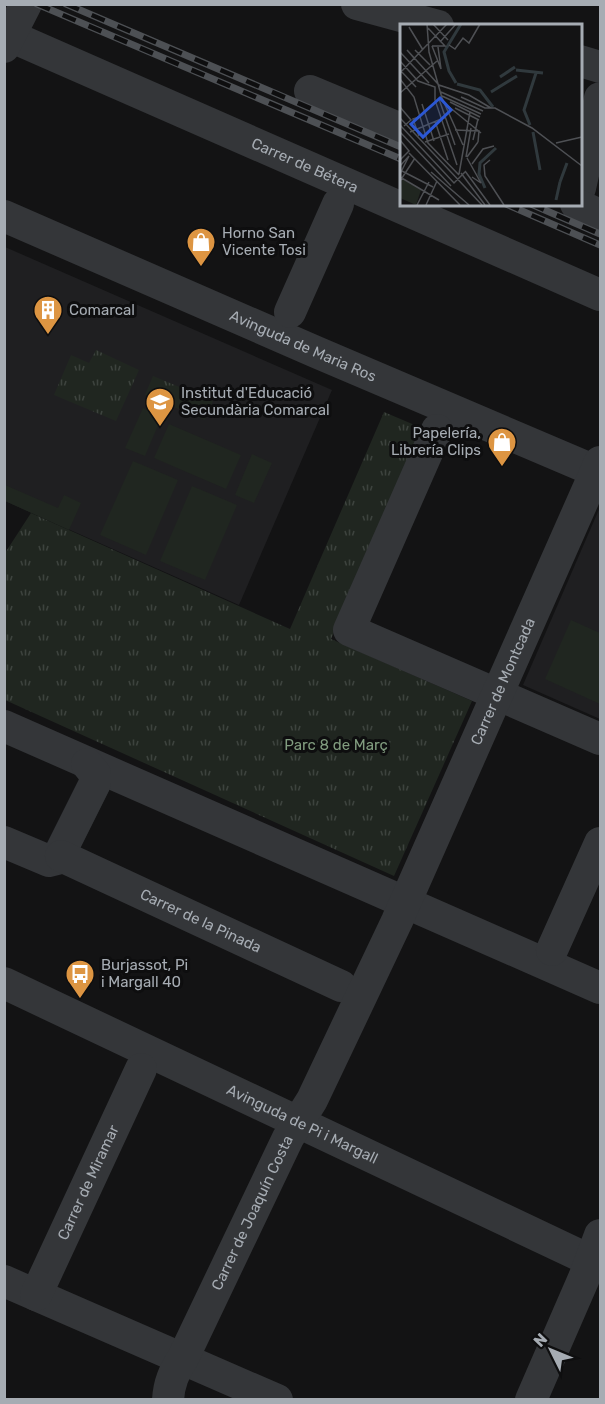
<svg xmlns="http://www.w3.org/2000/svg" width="605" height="1404" font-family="Rubik,sans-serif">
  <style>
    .built { fill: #1f1f21 }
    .grass { fill: url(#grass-tufts) }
    .garden { fill: #202620 }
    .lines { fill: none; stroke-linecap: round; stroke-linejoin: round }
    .minor { stroke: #343639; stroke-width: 32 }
    .rail-casing { stroke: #4d5054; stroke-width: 7 }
    .rail { stroke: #0e0e0f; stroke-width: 4.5; stroke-dasharray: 14; stroke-linecap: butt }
    .labels { text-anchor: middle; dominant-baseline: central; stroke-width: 6; stroke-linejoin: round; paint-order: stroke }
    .street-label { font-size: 15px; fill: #a6acb3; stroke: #0e0e0f }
    .poi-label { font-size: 15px; fill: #a6acb3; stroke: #0e0e0f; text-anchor: start }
    .park-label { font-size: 15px; fill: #819c7f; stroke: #0e0e0f }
    .inset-river { fill: none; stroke: #30393d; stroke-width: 3 }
    .inset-road { fill: none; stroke: #4e5054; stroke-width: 1.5 }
    .view { fill: #2b57d4; fill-opacity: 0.15; stroke: #2b57d4; stroke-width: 3 }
    .inset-edge { fill: none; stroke: #a6acb3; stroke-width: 3 }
  </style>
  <defs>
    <pattern id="grass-tufts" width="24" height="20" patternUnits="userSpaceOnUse" patternTransform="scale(1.5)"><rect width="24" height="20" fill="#202620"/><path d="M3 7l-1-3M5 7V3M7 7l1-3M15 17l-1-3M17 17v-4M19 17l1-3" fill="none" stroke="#3d433e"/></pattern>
  </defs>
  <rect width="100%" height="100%" fill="#131314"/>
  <g class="built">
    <polygon points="5,247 332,390 239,605 5,501"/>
    <polygon points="600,507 600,719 523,685"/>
  </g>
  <g class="grass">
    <polygon points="96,350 139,370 116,421 54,395 71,355 89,363"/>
    <polygon points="153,376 213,401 205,420 145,395"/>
    <polygon points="384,412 424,429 331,639 472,701 394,876 5,700 5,553 31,513 290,629"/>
  </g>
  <g class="garden">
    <polygon points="143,408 162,416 145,456 125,448"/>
    <polygon points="169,424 241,455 226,489 154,458"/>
    <polygon points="252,454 272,463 254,503 235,495"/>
    <polygon points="133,461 178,480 146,555 100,535"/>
    <polygon points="5,485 58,508 64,495 81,503 69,530 5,501"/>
    <polygon points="192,486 237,505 205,580 160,561"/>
    <polygon points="571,620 600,633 600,704 545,679"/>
  </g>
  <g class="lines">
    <g class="minor">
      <polyline points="357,4 438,26"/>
      <path id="s1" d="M10 36 600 295"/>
      <polyline points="4,47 26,4"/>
      <polyline points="580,61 600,67"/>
      <polyline points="310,91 401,129"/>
      <polyline points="580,188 600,98"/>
      <polyline points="576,204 600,215"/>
      <path id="s2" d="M4 216 316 352 600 473"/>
      <polyline points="290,312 338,204"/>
      <polyline points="437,430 349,630 600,739"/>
      <polyline points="4,726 600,988"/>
      <polyline points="4,842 49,861 57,859 95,783 95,774 87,764"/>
      <path id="s3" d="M61 856 341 986"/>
      <polyline points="552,950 600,843"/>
      <path id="s4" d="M4 983 600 1265"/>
      <polyline points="4,1281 277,1400"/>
      <path id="s5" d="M36 1295 141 1069"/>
      <path id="s6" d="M168 1400C169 1383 174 1372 183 1358L288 1138 312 1100 397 921 600 462"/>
      <polyline points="531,1400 584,1278 600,1235"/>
    </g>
    <g class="rail-casing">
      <g id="rail">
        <polyline points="37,4 401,159"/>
        <polyline points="66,4 401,147"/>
        <polyline points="506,204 600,245"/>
        <polyline points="531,204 600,234"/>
      </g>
    </g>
    <use href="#rail" class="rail"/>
  </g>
  <defs>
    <g id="shop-pin" transform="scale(1.5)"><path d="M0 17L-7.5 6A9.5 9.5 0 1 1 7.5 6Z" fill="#dd9542" stroke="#0e0e0f"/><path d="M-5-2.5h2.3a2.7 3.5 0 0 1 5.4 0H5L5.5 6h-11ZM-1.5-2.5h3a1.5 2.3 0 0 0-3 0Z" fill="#fff"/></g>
    <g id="building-pin" transform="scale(1.5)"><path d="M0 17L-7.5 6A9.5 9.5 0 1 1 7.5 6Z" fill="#dd9542" stroke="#0e0e0f"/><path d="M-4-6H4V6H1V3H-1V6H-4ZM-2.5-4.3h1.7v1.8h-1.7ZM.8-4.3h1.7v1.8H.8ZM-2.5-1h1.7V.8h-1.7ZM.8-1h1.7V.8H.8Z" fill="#fff"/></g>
    <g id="school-pin" transform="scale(1.5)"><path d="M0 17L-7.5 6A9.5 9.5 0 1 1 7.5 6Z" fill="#dd9542" stroke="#0e0e0f"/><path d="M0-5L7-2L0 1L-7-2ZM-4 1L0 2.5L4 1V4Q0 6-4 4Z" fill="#fff"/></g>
    <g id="bus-pin" transform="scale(1.5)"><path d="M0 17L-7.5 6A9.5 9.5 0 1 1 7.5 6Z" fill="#dd9542" stroke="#0e0e0f"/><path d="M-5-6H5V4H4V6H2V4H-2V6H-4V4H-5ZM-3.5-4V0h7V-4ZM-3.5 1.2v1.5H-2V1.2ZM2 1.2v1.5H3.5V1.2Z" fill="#fff"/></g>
  </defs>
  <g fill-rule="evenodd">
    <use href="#shop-pin" x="201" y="242"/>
    <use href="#building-pin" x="48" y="310"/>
    <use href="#school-pin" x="160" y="402"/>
    <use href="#shop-pin" x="502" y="442"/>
    <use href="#bus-pin" x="80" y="974"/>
  </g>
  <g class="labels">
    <g class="street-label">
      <text stroke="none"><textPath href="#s1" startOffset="322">Carrer de Bétera</textPath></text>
      <text stroke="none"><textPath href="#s2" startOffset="326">Avinguda de Maria Ros</textPath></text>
      <text stroke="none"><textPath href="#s6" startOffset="794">Carrer de Montcada</textPath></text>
      <text stroke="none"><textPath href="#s3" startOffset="154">Carrer de la Pinada</textPath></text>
      <text stroke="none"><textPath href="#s4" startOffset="330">Avinguda de Pi i Margall</textPath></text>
      <text stroke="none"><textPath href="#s5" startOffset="124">Carrer de Miramar</textPath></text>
      <text stroke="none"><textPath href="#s6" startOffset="206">Carrer de Joaquín Costa</textPath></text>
    </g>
    <g class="poi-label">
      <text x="222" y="233">Horno San<tspan x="222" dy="17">Vicente Tosi</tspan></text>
      <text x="69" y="310">Comarcal</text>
      <text x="181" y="393">Institut d'Educació<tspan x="181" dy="17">Secundària Comarcal</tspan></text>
      <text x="481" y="433" text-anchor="end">Papelería,<tspan x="481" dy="17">Librería Clips</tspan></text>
      <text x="101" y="965">Burjassot, Pi<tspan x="101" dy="17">i Margall 40</tspan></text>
    </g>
    <g class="park-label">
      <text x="336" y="745">Parc 8 de Març</text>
    </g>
  </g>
  <g transform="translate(400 24)">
    <rect width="182" height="182" fill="#131314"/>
    <path d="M2 155 21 166 16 181 0 174Z" fill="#202620"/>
    <path class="inset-river" d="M116 46 143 49M100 53 115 43M56 59 49 47 44 28 61 0M57 60 80 66 93 83M91 68 117 52M130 101 124 86 136 49M133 108 140 146M160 158 167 139M85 164 79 150 80 139 96 124M156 176 160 158"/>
    <path class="inset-road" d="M27 0 29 28 42 74 63 121M33 0 48 16M9 3 23 26M28 4 45 22H32M40 18 56 0M49 21 55 25 63 14 69 19 80 0M32 22 41 45M38 23 41 45M15 26 30 41M0 28 29 59M14 34 7 26 39 61 69 71 91 84M0 37 18 57 35 63V76L57 141M0 46 16 63M0 49 47 0M0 55 14 73 28 119 59 151M41 68 83 87M0 69 37 37M42 72 81 90M61 73 85 84H95L132 104 182 142M39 75 55 121M50 78 80 93M22 80 34 117M48 82 81 109M0 83 11 96 4 102M55 84 79 96M0 94 82 181M35 97 48 136M0 101 54 159 65 148M55 106 79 107 78 118M0 108 51 162M10 108 46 93M19 112 13 95 19 93M0 116 9 127 0 136M73 116 78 95M25 118 49 110M156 119 182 113M9 129 60 181M66 133 71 104M67 133 78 118M67 134 81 159 72 153M90 136 84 141 85 152 104 181M72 140 83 125 94 122M0 142 9 132 0 150M2 147 33 163M65 147 90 181M31 148 69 181M61 149 85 181M59 150 70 88M0 153 39 176M0 157 15 134M17 181 29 158M26 181 37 157"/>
    <path class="view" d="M40 74 51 86 23 113 11 100Z"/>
    <rect width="182" height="182" class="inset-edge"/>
  </g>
  <rect width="605" height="1404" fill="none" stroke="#a6acb3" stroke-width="12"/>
  <g transform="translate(551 1350) rotate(313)" stroke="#0e0e0f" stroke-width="4.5" paint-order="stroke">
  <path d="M0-4.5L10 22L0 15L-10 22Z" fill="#a6acb3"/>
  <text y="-9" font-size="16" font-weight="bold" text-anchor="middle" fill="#a6acb3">N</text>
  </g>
</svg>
